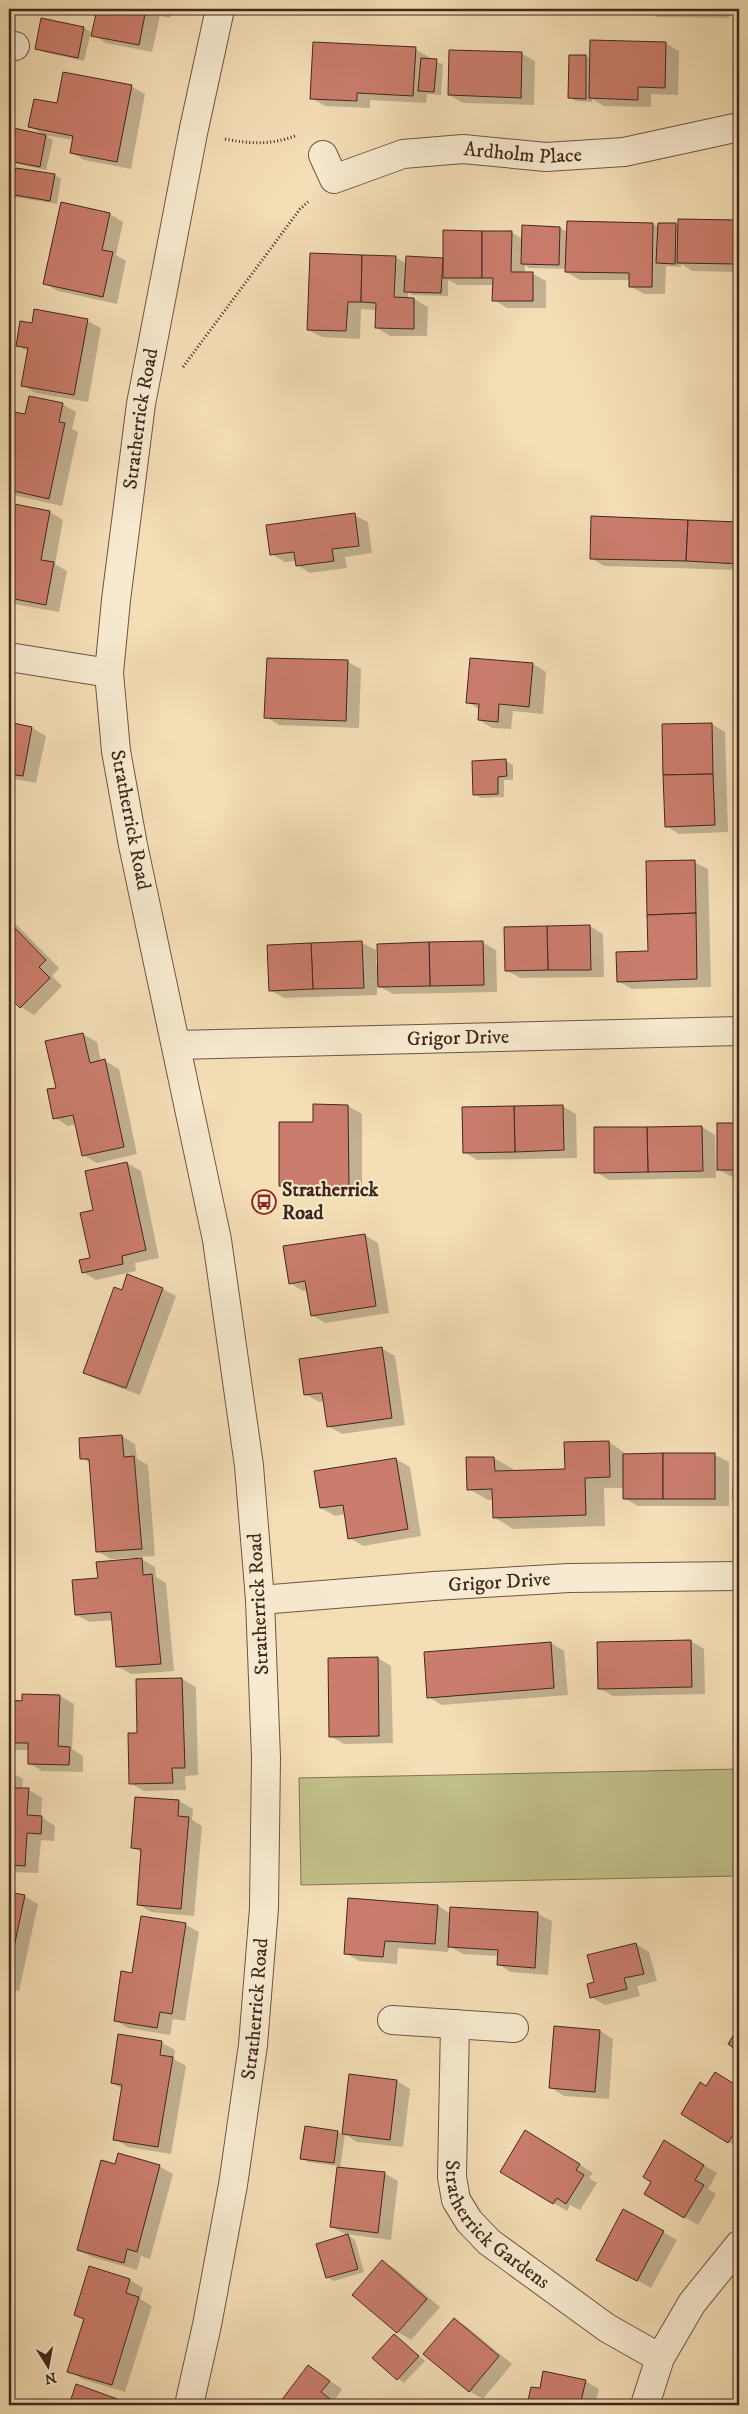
<svg xmlns="http://www.w3.org/2000/svg" width="748" height="2414" font-family="'IM FELL DW Pica',serif">
  <style>
    .green { fill: #c1c08a; stroke: #817453 }
    .shadow { fill: #0003 }
    .building { fill: #cb7d6d; stroke: #41271c }
    .lines { fill: none; stroke-linecap: round; stroke-linejoin: round }
    .minor-casing { stroke: #6e5542; stroke-width: 30 }
    .tertiary-casing { stroke: #6e5542; stroke-width: 30 }
    .path { stroke: #41271c; stroke-width: 3; stroke-dasharray: 1 2.5; stroke-linecap: butt }
    .minor { stroke: #f8ead0; stroke-width: 28 }
    .tertiary { stroke: #f8ead0; stroke-width: 28 }
    .labels { text-anchor: middle; dominant-baseline: central; stroke-width: 4; stroke-linejoin: round; paint-order: stroke }
    .street-label { font-size: 20px; fill: #41271c; stroke: #f8ead0 }
    .poi-label { font-size: 20px; font-weight: bold; fill: #41271c; stroke: #f8ead0; text-anchor: start }
  </style>
  <rect width="100%" height="100%" fill="#f4deb6"/>
  <filter id="stains"><feTurbulence type="fractalNoise" baseFrequency=".004" numOctaves="4"/><feColorMatrix values="0 0 0 0 .2 0 0 0 0 .09 0 0 0 0 .02 0 0 0 .5 -.17"/></filter>
  <radialGradient id="worn" r=".72"><stop offset=".6" stop-color="#630" stop-opacity="0"/><stop offset="1" stop-color="#630" stop-opacity=".3"/></radialGradient>
  <polygon class="green" points="739,1769 739,1876 301,1885 299,1778"/>
  <g class="shadow">
    <polygon points="98,9 172,9 170,18 160,16 152,52 106,43 93,35"/>
    <polygon points="642,9 729,9 729,18 656,17"/>
    <polygon points="42,19 84,28 91,32 84,61 43,52 36,48"/>
    <polygon points="665,43 679,51 678,95 651,94 651,107 604,106 592,99 592,102 576,101 569,97 570,56 586,56 591,59"/>
    <polygon points="415,49 429,57 429,60 443,64 441,95 427,94 426,103 370,100 370,108 325,106 311,98"/>
    <polygon points="522,54 535,61 534,105 463,103 449,95"/>
    <polygon points="64,74 132,87 145,94 131,169 84,160 71,152 73,140 45,135 53,140 46,170 9,162 10,129 44,135 30,127 58,105"/>
    <polygon points="55,175 61,179 57,204 9,196 9,182 14,183"/>
    <polygon points="110,214 123,222 116,255 126,261 117,304 58,291 44,283"/>
    <polygon points="679,221 739,222 739,272 692,271 681,264 681,267 666,266 665,294 644,294 630,286 630,280 580,280 566,272 567,269 529,268 525,265 525,274 533,274 546,281 546,308 507,308 494,300 494,285 458,285 448,280 448,296 412,295 408,292 408,299 414,299 428,307 427,336 390,336 377,328 377,310 361,309 360,339 322,337 308,330 395,257 407,264 407,258 444,259 511,232 523,239 524,227 560,228 568,232 568,223 653,224 659,227 676,225 679,227"/>
    <polygon points="87,321 101,328 88,402 36,393 22,385 29,352 17,345 33,325"/>
    <polygon points="62,404 76,412 72,429 78,432 62,506 9,494 9,441 14,414 26,416"/>
    <polygon points="9,504 50,512 63,520 55,564 67,571 59,612 9,603"/>
    <polygon points="354,515 368,522 372,553 345,557 347,568 310,573 297,565 296,561 285,562 272,554"/>
    <polygon points="592,518 739,523 739,570 604,566 591,558"/>
    <polygon points="348,662 361,669 359,728 279,725 266,717"/>
    <polygon points="533,664 546,672 543,714 513,711 511,729 492,728 479,720 480,710 467,702"/>
    <polygon points="9,723 32,728 46,736 36,783 9,778"/>
    <polygon points="712,724 725,732 728,832 679,834 666,826"/>
    <polygon points="506,761 513,765 513,780 504,780 504,797 481,798 474,794"/>
    <polygon points="694,862 708,869 711,987 632,989 618,981 650,953"/>
    <polygon points="9,917 59,968 52,976 62,986 34,1015 21,1007 9,995"/>
    <polygon points="590,926 603,934 604,977 520,978 506,970"/>
    <polygon points="482,942 496,950 497,992 393,994 377,985 377,995 284,998 270,990 269,946 362,943 376,950 376,965"/>
    <polygon points="83,1034 97,1042 101,1062 105,1061 119,1069 137,1154 97,1163 83,1155 76,1124 68,1126 55,1118 57,1089"/>
    <polygon points="314,1106 348,1106 362,1114 362,1194 293,1193 280,1185 315,1123"/>
    <polygon points="562,1106 576,1114 577,1158 477,1160 464,1152"/>
    <polygon points="718,1124 739,1124 739,1177 732,1177 719,1170"/>
    <polygon points="702,1127 715,1135 716,1178 609,1180 596,1172"/>
    <polygon points="127,1163 141,1171 159,1258 135,1263 136,1271 96,1280 83,1272 91,1259 94,1210"/>
    <polygon points="365,1235 378,1243 389,1313 325,1323 312,1315 308,1290 303,1291 290,1283"/>
    <polygon points="128,1276 163,1289 176,1296 140,1395 98,1380 84,1372"/>
    <polygon points="381,1348 395,1356 405,1425 342,1434 328,1426 325,1401 319,1402 305,1394"/>
    <polygon points="122,1436 135,1444 137,1459 148,1465 155,1556 138,1557 155,1567 156,1577 166,1583 174,1671 131,1674 117,1666 113,1620 90,1622 76,1615 99,1579 132,1560 132,1558 111,1559 97,1551 90,1463 82,1458"/>
    <polygon points="609,1442 628,1455 715,1455 729,1462 729,1506 638,1506 624,1498 624,1488 604,1488 605,1526 513,1529 494,1517 493,1500 488,1500 469,1489 468,1458 494,1458 513,1469 513,1472 566,1470 566,1443"/>
    <polygon points="735,1452 739,1452 739,1500 735,1497"/>
    <polygon points="396,1459 410,1467 421,1536 363,1546 350,1538 346,1514 335,1516 321,1508"/>
    <polygon points="691,1641 704,1649 705,1694 613,1696 599,1688"/>
    <polygon points="551,1643 564,1651 568,1695 442,1705 428,1697"/>
    <polygon points="378,1658 391,1666 393,1743 344,1744 330,1736"/>
    <polygon points="182,1679 196,1687 198,1775 185,1776 186,1790 144,1791 130,1783 139,1734"/>
    <polygon points="23,1695 60,1696 74,1704 72,1749 83,1756 83,1772 42,1771 29,1763 29,1750 9,1750 9,1702 23,1702"/>
    <polygon points="9,1771 23,1779 22,1789 29,1790 42,1798 41,1817 55,1826 54,1841 41,1840 38,1873 9,1872"/>
    <polygon points="136,1798 179,1801 193,1809 192,1820 202,1826 194,1916 151,1912 138,1904 142,1853 132,1847"/>
    <polygon points="9,1893 24,1896 38,1904 19,1991 9,1989"/>
    <polygon points="438,1906 451,1914 451,1908 538,1914 552,1921 548,1975 511,1972 498,1964 498,1956 463,1954 449,1946 448,1952 398,1948 397,1964 359,1961 345,1953"/>
    <polygon points="186,1925 199,1932 185,2021 173,2019 170,2035 128,2028 115,2020 133,1974"/>
    <polygon points="636,1944 649,1952 657,1981 637,1986 640,1996 605,2005 591,1997 595,1983"/>
    <polygon points="600,2031 613,2039 609,2099 564,2096 551,2088"/>
    <polygon points="162,2043 175,2050 174,2059 186,2066 171,2154 128,2147 115,2139 123,2089 112,2083"/>
    <polygon points="715,2073 739,2088 739,2148 682,2114 707,2087"/>
    <polygon points="350,2075 397,2081 410,2089 403,2147 357,2142 345,2134 340,2168 384,2173 398,2181 391,2240 346,2234 355,2240 364,2272 334,2281 327,2277 348,2236 331,2226 338,2166 308,2162 302,2158 338,2132 343,2135"/>
    <polygon points="539,2139 593,2173 589,2178 597,2183 580,2210 570,2205 567,2211 553,2203"/>
    <polygon points="678,2150 717,2173 708,2189 716,2194 698,2225 645,2194"/>
    <polygon points="116,2165 159,2166 173,2174 150,2259 141,2256 137,2270 92,2257 78,2250"/>
    <polygon points="663,2232 677,2240 651,2288 611,2267"/>
    <polygon points="382,2261 395,2269 440,2307 411,2340 398,2332 354,2295"/>
    <polygon points="90,2268 130,2280 143,2288 140,2299 152,2306 125,2392 82,2379 69,2371 85,2320 75,2315"/>
    <polygon points="454,2319 467,2327 512,2364 483,2399 469,2391"/>
    <polygon points="394,2335 425,2361 404,2383 374,2358"/>
    <polygon points="308,2367 342,2389 334,2401 340,2405 279,2405"/>
    <polygon points="585,2381 599,2389 595,2405 528,2405 532,2388 541,2390"/>
    <polygon points="77,2386 119,2401 127,2405 70,2405"/>
  </g>
  <g class="building">
    <polygon points="97,9 157,9 156,11 146,9 139,45 91,36"/>
    <polygon points="641,9 715,9 715,11"/>
    <polygon points="41,18 84,27 78,58 35,49"/>
    <polygon points="590,40 666,42 665,88 638,87 638,100 589,98"/>
    <polygon points="313,42 416,47 413,96 357,93 357,101 310,99"/>
    <polygon points="449,50 522,52 521,98 448,95"/>
    <polygon points="569,55 586,55 586,99 568,98"/>
    <polygon points="421,58 437,59 434,92 418,91"/>
    <polygon points="63,72 132,85 117,162 70,153 73,136 28,127 34,99 57,103"/>
    <polygon points="9,127 46,135 40,167 9,161"/>
    <polygon points="16,168 55,174 50,201 9,194 9,181 13,182"/>
    <polygon points="61,202 110,213 102,250 113,252 103,297 43,284"/>
    <polygon points="678,219 736,220 735,264 677,263"/>
    <polygon points="736,220 739,220 739,264 735,264"/>
    <polygon points="567,221 653,223 652,287 629,287 629,273 565,272"/>
    <polygon points="658,223 676,223 675,264 656,263"/>
    <polygon points="522,225 560,227 559,265 521,264"/>
    <polygon points="443,230 482,231 482,278 443,278"/>
    <polygon points="482,231 512,231 511,272 533,272 533,301 492,301 493,278 482,278"/>
    <polygon points="310,253 362,255 361,302 348,302 346,331 307,330"/>
    <polygon points="362,255 396,256 394,297 414,298 414,329 375,328 376,303 361,302"/>
    <polygon points="406,256 443,258 441,293 404,292"/>
    <polygon points="34,309 88,319 74,395 21,386 28,348 16,346 20,321 32,323"/>
    <polygon points="29,396 63,403 59,422 65,423 49,499 9,490 9,435 14,412 25,414"/>
    <polygon points="9,503 50,511 41,560 54,562 46,605 9,598"/>
    <polygon points="355,513 359,546 332,549 334,561 296,566 294,552 270,555 266,525"/>
    <polygon points="591,516 688,520 686,561 590,559"/>
    <polygon points="688,520 739,522 739,564 686,561"/>
    <polygon points="267,658 348,660 346,721 264,718"/>
    <polygon points="470,658 533,663 529,707 499,704 498,722 478,720 479,704 466,703"/>
    <polygon points="9,722 32,727 23,776 9,774"/>
    <polygon points="712,723 713,774 663,775 662,724"/>
    <polygon points="506,759 507,776 498,777 498,794 473,795 472,761"/>
    <polygon points="713,774 715,825 665,827 663,775"/>
    <polygon points="695,860 696,913 647,915 646,861"/>
    <polygon points="696,913 697,979 617,982 616,952 648,951 647,915"/>
    <polygon points="9,922 46,960 39,967 50,978 20,1008 9,997"/>
    <polygon points="590,925 591,970 548,970 547,926"/>
    <polygon points="547,926 548,970 505,971 504,927"/>
    <polygon points="362,941 364,988 313,989 311,943"/>
    <polygon points="483,941 484,985 430,986 429,942"/>
    <polygon points="429,942 430,986 378,987 377,944"/>
    <polygon points="311,943 313,989 269,991 267,945"/>
    <polygon points="83,1033 90,1063 105,1059 124,1147 82,1156 73,1115 53,1119 47,1089 56,1088 45,1041"/>
    <polygon points="313,1104 348,1105 349,1187 279,1186 279,1122 313,1122"/>
    <polygon points="563,1105 564,1150 515,1152 514,1106"/>
    <polygon points="514,1106 515,1152 463,1153 462,1107"/>
    <rect x="717" y="1123" width="22" height="47"/>
    <polygon points="702,1126 703,1171 648,1172 647,1127"/>
    <polygon points="594,1127 647,1127 648,1172 594,1173"/>
    <polygon points="127,1162 146,1250 122,1256 123,1264 82,1273 79,1260 90,1258 80,1213 93,1210 85,1171"/>
    <polygon points="365,1234 376,1306 311,1316 305,1281 289,1284 283,1246"/>
    <polygon points="127,1274 163,1288 126,1388 83,1373 114,1287 122,1290"/>
    <polygon points="382,1347 392,1418 327,1427 322,1393 304,1395 299,1359"/>
    <polygon points="122,1435 124,1457 134,1456 142,1549 96,1552 89,1459 80,1459 79,1438"/>
    <polygon points="609,1441 610,1477 585,1478 586,1515 493,1518 492,1489 467,1490 466,1457 494,1457 495,1471 565,1469 564,1442"/>
    <polygon points="734,1450 739,1450 739,1498 733,1498"/>
    <polygon points="663,1453 663,1499 623,1499 623,1454"/>
    <rect x="663" y="1453" width="52" height="46"/>
    <polygon points="396,1458 408,1529 348,1539 343,1505 320,1508 314,1471"/>
    <polygon points="142,1558 143,1575 152,1574 161,1664 116,1667 111,1612 75,1615 72,1580 98,1578 96,1562"/>
    <polygon points="691,1640 692,1687 598,1689 597,1642"/>
    <polygon points="551,1642 554,1688 427,1698 424,1652"/>
    <polygon points="378,1657 379,1736 329,1737 328,1658"/>
    <polygon points="182,1678 185,1768 172,1768 173,1783 129,1784 128,1733 137,1733 136,1679"/>
    <polygon points="22,1694 60,1695 58,1746 70,1747 69,1765 28,1764 28,1743 9,1743 9,1700 22,1701"/>
    <polygon points="9,1788 29,1788 27,1815 42,1816 41,1834 27,1833 25,1866 9,1865"/>
    <polygon points="135,1797 179,1800 178,1816 189,1817 181,1909 137,1905 141,1849 131,1848"/>
    <polygon points="9,1892 25,1895 9,1971"/>
    <polygon points="348,1898 438,1905 435,1944 385,1941 383,1957 344,1954"/>
    <polygon points="450,1907 538,1912 535,1968 497,1965 498,1950 448,1947"/>
    <polygon points="141,1916 186,1923 172,2014 160,2012 157,2028 114,2021 121,1971 132,1973"/>
    <polygon points="636,1943 644,1974 624,1978 627,1989 590,1998 587,1984 594,1982 587,1955"/>
    <polygon points="554,2026 600,2030 595,2092 549,2088"/>
    <polygon points="739,2026 739,2052 728,2044"/>
    <polygon points="118,2034 162,2041 160,2055 173,2057 158,2147 113,2140 122,2085 111,2083"/>
    <polygon points="715,2072 739,2087 739,2125 728,2143 681,2114 700,2082 706,2086"/>
    <polygon points="349,2074 397,2080 390,2140 342,2134"/>
    <polygon points="305,2126 338,2131 334,2163 300,2159"/>
    <polygon points="525,2130 580,2164 576,2170 584,2175 566,2204 557,2198 553,2204 500,2172"/>
    <polygon points="664,2140 704,2165 695,2180 704,2185 684,2218 644,2194 651,2182 643,2177"/>
    <polygon points="118,2153 160,2165 137,2252 127,2249 124,2263 77,2250 101,2160 115,2164"/>
    <polygon points="337,2167 385,2172 378,2233 330,2227"/>
    <polygon points="623,2209 664,2231 637,2281 596,2260"/>
    <polygon points="348,2234 358,2269 326,2278 316,2244"/>
    <polygon points="382,2260 427,2299 397,2333 352,2295"/>
    <polygon points="89,2266 130,2279 126,2293 139,2297 112,2385 67,2372 84,2319 74,2315"/>
    <polygon points="454,2318 499,2356 469,2392 423,2354"/>
    <polygon points="394,2334 419,2356 397,2380 372,2358"/>
    <polygon points="308,2365 330,2381 321,2392 338,2405 278,2405"/>
    <polygon points="543,2371 586,2380 580,2405 527,2405 531,2387 540,2388"/>
    <polygon points="76,2384 120,2400 118,2405 69,2405"/>
    <polygon points="739,2392 739,2405 729,2405"/>
  </g>
  <g class="lines">
    <g class="minor-casing">
      <g id="minor">
        <polyline points="9,47 15,46"/>
        <path id="s1" d="M323 155 334 179 403 154 463 149 546 157 624 152 739 127"/>
        <polyline points="9,657 109,673"/>
        <path id="s2" d="M177 1045 739 1031"/>
        <path id="s3" d="M260 1600 434 1586 569 1578 739 1576"/>
        <polyline points="392,2020 514,2028"/>
        <path id="s4" d="M455 2024 452 2177 456 2200 469 2221 489 2242 607 2328 660 2358"/>
        <polyline points="645,2405 660,2358 692,2303 739,2245"/>
      </g>
    </g>
    <g class="tertiary-casing">
      <g id="tertiary">
        <path id="s5" d="M189 2405 207 2325 233 2185 253 2045 264 1908 266 1758 260 1600 249 1466 217 1240 133 845 116 751 109 673 116 600 141 404 193 133 220 9"/>
      </g>
    </g>
    <g class="path">
      <path d="M225 139C250 144 271 145 295 136"/>
      <polyline points="183,367 300,209 309,201"/>
    </g>
    <use href="#minor" class="minor"/>
    <use href="#tertiary" class="tertiary"/>
  </g>
  <defs>
    <g id="bus-ring" transform="scale(1.25)"><circle r="9.5" fill="#f8ead0" stroke="#8f2418" stroke-width="1.5"/><path d="M-5-6H5V4H4V6H2V4H-2V6H-4V4H-5ZM-3.5-4V0h7V-4ZM-3.5 1.2v1.5H-2V1.2ZM2 1.2v1.5H3.5V1.2Z" fill="#8f2418"/></g>
  </defs>
  <g fill-rule="evenodd">
    <use href="#bus-ring" x="264" y="1202"/>
  </g>
  <g class="labels">
    <g class="street-label">
      <text stroke="none"><textPath href="#s1" startOffset="220">Ardholm Place</textPath></text>
      <text stroke="none"><textPath href="#s5" startOffset="2008">Stratherrick Road</textPath></text>
      <text transform="translate(130 820) rotate(79)">Stratherrick Road</text>
      <text stroke="none"><textPath href="#s2" startOffset="281">Grigor Drive</textPath></text>
      <text stroke="none"><textPath href="#s3" startOffset="240">Grigor Drive</textPath></text>
      <text transform="translate(259 1604) rotate(-93)">Stratherrick Road</text>
      <text stroke="none"><textPath href="#s5" startOffset="402">Stratherrick Road</textPath></text>
      <text stroke="none"><textPath href="#s4" startOffset="219">Stratherrick Gardens</textPath></text>
    </g>
    <g class="poi-label">
      <text x="282" y="1190">Stratherrick<tspan x="282" dy="23">Road</tspan></text>
    </g>
  </g>
  <rect width="748" height="2414" fill="none" stroke="#f4deb6" stroke-width="30"/>
  <rect x="10" y="10" width="728" height="2394" fill="none" stroke="#41271c" stroke-width="2.5"/>
  <rect x="15" y="15" width="718" height="2384" fill="none" stroke="#41271c"/>
  <g transform="translate(48 2366) rotate(169)" stroke="#f8ead0" stroke-width="4" paint-order="stroke">
  <path d="M0-4L9 19L0 12L-9 19Z" fill="#41271c"/>
  <text y="-8" font-size="14" font-weight="bold" text-anchor="middle" fill="#41271c">N</text>
  </g>
  <rect width="100%" height="100%" filter="url(#stains)"/>
  <rect width="100%" height="100%" fill="url(#worn)"/>
</svg>
